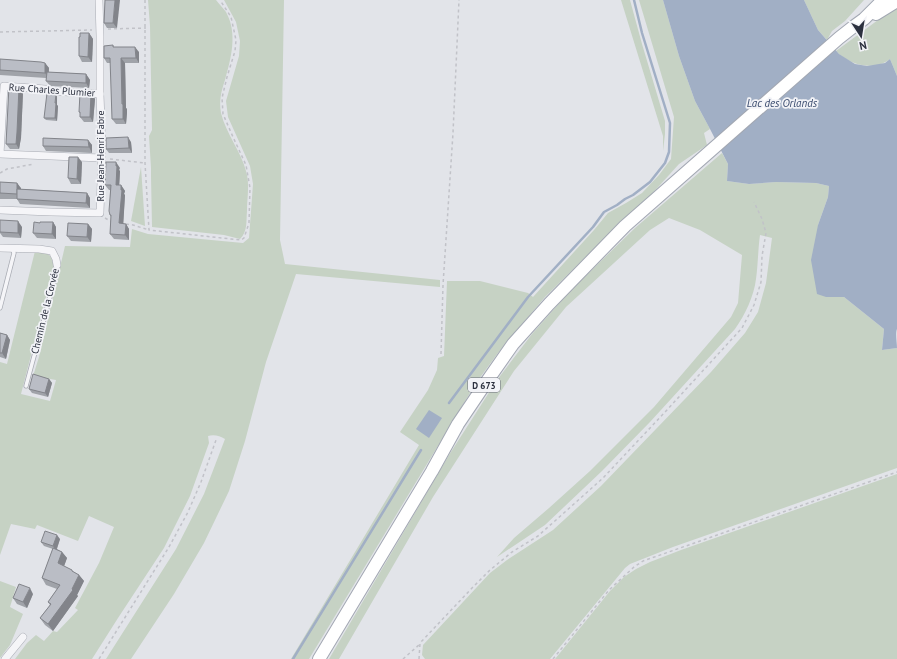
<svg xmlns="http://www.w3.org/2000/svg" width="897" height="659" font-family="'PT Sans',sans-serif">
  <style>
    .green { fill: #c6d2c4 }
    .water { fill: #a1afc5 }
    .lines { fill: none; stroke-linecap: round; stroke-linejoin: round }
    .stream { stroke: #a1afc5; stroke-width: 2.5 }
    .service-casing { stroke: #a8abb3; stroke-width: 5 }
    .minor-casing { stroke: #a8abb3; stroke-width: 8 }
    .primary-casing { stroke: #a3a8b3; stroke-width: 14 }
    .path { stroke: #c1c2c8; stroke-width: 1.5; stroke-dasharray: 3 3; stroke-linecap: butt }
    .service { stroke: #f5f5f8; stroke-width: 3.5 }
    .minor { stroke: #f5f5f8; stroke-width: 7 }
    .primary { stroke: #fff; stroke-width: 12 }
    .wall { fill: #a0a3a9 }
    .shaded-wall { fill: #82848a }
    .building { fill: #babdc5; stroke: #82848a }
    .labels { text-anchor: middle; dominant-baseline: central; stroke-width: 3.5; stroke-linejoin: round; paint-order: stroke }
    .shield { fill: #f2f3f7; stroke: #676b76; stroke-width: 1 }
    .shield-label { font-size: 9px; font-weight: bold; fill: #2c313f }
    .street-label { font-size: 10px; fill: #2c313f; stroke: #f2f3f7 }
    .water-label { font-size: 11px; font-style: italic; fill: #3b4c6f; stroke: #f2f3f7 }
  </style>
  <rect width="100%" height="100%" fill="#e2e4e9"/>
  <g class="green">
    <path d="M148 0H216C219 4 223 8 226 12 238 34 231 58 225 80 221 92 219 100 221 113 226 134 241 151 246 171 250 184 247 198 247 211 246 221 248 231 240 239L224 235 152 227 151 176V168L149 136 152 130 150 26Z"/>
    <path d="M224 0H284L280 240 285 264 440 280V287L296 274 266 362 245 441 229 491 204 543 174 594 131 659H106L176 549 204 494 225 439C220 436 214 434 208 436L209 443 190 496 164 548 118 618 92 659H15L27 643 36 635 44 641 53 631 57 632 78 610 75 608 99 563 114 527 89 516 78 541 37 525 35 529 11 524 0 555V362L7 364 35 251C49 254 50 252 54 266L21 394 50 401 56 380 33 376 39 357 65 246 130 247 132 229 148 234 243 243 249 238 253 184 250 166 228 117 226 101 239 56 240 41 236 22Z"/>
    <polygon points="621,0 630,0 642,44 665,121 665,134 663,151 663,136"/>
    <polygon points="639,0 663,0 679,56 695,101 710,129 704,133 707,145 679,164 650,196 599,244 545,297 498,353 476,383 309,659 291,659 419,445 400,432 428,390 437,370 438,358 444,356 447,281 480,281 528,293 533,297 594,230 608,213 626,203 642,193 659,175 671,159 674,117"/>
    <polygon points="804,0 864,0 845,21 832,31 827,40 818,30"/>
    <path d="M897 6V76L890 59C874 72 849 65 836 51Z"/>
    <path d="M722 153 728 164 727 181 749 184 776 182 816 183 829 186 828 197 818 225 826 297H844L884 329 882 350 897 348V468L673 547 630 564 625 568 550 659H425L422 655 423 645 490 573 507 560 553 530 601 486 711 372 745 333 758 312 766 283 772 238 760 235C758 249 758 265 756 279 754 296 745 315 735 329L650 422 602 471 545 525 497 557 514 538 549 508 590 471 654 407 731 317 738 303 742 255 700 230 669 218 650 230 566 307 514 371 433 497 339 659H329L449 455 497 380 532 334 570 291 635 228Z"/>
    <polygon points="141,167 145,226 131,221"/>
    <polygon points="897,474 897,659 555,659 610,591 624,577 636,569 650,562 681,550"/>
    <polygon points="0,581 16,587 10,607 23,614 10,645 0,658"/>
  </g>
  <g class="water">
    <path d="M663 0H804L818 30 839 54 855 64 867 66 885 63 890 59 897 76V329C895 333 897 343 897 348L882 350 884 329 844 297H826L817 294 811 260 818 225 828 197 829 186 816 183 776 182 749 184 727 181 728 164 710 129 695 101 679 56Z"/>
    <polygon points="429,410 442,418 429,438 416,429"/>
  </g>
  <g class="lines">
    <g class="stream">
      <polyline points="449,403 528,297 593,227 604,212 617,205 625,199 633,195 650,182 665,163 669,152 670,123 642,33 634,0"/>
      <polyline points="293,659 421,450"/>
    </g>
    <g class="service-casing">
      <g id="service">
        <polyline points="0,308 14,253 12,248"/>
        <polyline points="26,386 55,278 57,265"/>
      </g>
    </g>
    <g class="minor-casing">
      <g id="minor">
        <polyline points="100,94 48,91 45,89 4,86 0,154 102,158"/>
        <polyline points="0,210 51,212 100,213 102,150 100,94 100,36 99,0"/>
        <polyline points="0,248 39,249 52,251 56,259 57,265"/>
        <polyline points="5,659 23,637"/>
      </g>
    </g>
    <g class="primary-casing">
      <g id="primary">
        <polyline points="876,14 897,1"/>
        <polyline points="319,659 432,471 458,424 485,384 513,344 549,304 625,226 839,38 853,27 864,19 883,0"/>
      </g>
    </g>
    <g class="path">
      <polyline points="145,0 145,163 149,230 231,239 241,240 244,238 249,223 250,188 246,165 233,137 223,114 222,98 227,77 235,51 236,40 231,17 220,0"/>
      <polyline points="108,29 146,28"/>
      <polyline points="0,32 92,30"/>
      <polyline points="110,159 145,163"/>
      <polyline points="0,173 7,169 34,164"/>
      <polyline points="105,218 112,222"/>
      <polyline points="126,224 133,225 149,230"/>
      <polyline points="441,354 443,285 453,133 459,0"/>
      <polyline points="99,659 169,547 188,512 201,482 216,440"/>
      <polyline points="403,659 420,644"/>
      <polyline points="419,659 420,643 473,587 490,570 512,552 538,536 603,478 666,411 742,328 754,305 761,282 762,256 766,233 762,219 754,202"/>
      <polyline points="553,659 609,590 634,567 643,561 897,472"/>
    </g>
    <use href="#service" class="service"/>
    <use href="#minor" class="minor"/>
    <use href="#primary" class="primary"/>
  </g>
  <g class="wall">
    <polygon points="105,0 117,28 107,28 104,23"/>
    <polygon points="89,33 93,39 92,62 82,62 79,56"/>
    <polygon points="113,45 114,47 139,52 139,63 125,63 126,108 127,109 127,113 126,124 116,124 112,119 111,63 107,63 104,58"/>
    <polygon points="0,59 45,63 49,68 49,72 86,74 90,80 89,88 50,86 46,81 46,78 0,75"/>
    <polygon points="19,87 23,92 21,138 19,149 10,149 6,144"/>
    <polygon points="91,93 95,99 93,122 84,122 80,117 80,113 79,112"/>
    <polygon points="56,94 57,97 57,105 58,106 57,121 46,120 44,118"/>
    <polygon points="88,140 92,145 92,153 46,151 43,146"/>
    <polygon points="131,142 132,153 109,153 106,149"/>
    <polygon points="82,162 81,184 71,184 68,178"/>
    <polygon points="120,168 119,170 120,171 119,185 121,185 125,191 124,194 125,195 123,224 126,224 129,229 129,240 114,239 110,234 111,217 110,215 110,190 109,190 105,185"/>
    <polygon points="0,182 17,183 21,189 87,193 90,198 90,208 20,204 17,199 0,199"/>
    <polygon points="0,220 22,227 21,238 3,237 0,233"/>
    <polygon points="53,222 56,227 56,239 37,238 33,233"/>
    <polygon points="88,224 92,229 91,242 71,241 67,236"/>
    <polygon points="0,333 7,335 10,340 6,359 0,357"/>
    <polygon points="49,379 52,383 48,397 32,393 29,389"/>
    <polygon points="60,539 57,549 62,552 67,558 64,566 79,575 84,581 77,595 78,596 53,631 45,625 40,618 50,605 48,602 57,589 46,585 42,578 53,549 44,546 41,542"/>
    <polygon points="33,594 27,608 17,604 13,598"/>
  </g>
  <g class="shaded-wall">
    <polygon points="115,0 120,0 117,28 113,23"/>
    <polygon points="89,33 93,39 92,62 88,57"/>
    <polygon points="135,47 139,52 139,63 136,58"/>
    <polygon points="121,58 125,63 126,108 127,109 127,113 126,124 123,119"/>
    <polygon points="45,63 49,68 48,78 45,73"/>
    <polygon points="86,74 90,80 89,88 86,83"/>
    <polygon points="19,87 23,92 21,138 19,149 16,144"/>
    <polygon points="91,93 95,99 93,122 90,117"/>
    <polygon points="56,94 57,97 57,105 58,106 57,121 55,118"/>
    <polygon points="128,137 131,142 132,153 129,148"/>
    <polygon points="88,140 92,145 92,153 89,147"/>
    <polygon points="78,157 82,162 81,184 77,179"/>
    <polygon points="116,162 120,168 119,170 120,171 119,190 116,185"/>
    <polygon points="17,183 21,188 20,200 17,194"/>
    <polygon points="121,185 125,191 124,194 125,195 123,229 119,223"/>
    <polygon points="87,193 90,198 90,208 86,203"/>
    <polygon points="18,221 22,227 21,238 18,233"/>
    <polygon points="53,222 56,227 56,239 52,234"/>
    <polygon points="88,224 92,229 91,242 87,237"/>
    <polygon points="126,224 129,229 129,240 125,235"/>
    <polygon points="7,335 10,340 6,359 2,353"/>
    <polygon points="49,379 52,383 48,397 45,393"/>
    <polygon points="57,535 60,539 56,551 53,546"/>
    <polygon points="62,552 67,558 63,569 58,563"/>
    <polygon points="79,575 84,581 77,595 78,596 53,631 48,624 72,589"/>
    <polygon points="30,588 33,594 27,608 23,602"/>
  </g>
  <g class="building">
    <polygon points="105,0 115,0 113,23 104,23"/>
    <polygon points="80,33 89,33 88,57 79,56 79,37 80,37"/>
    <polygon points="113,45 113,47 135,47 136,58 121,58 122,104 123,104 123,119 112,119 110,58 104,58 104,46"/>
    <polygon points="0,59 41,62 45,63 45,73 0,70"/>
    <polygon points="47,72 86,74 86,83 46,81"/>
    <polygon points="9,86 19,87 17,132 16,144 6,144"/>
    <polygon points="47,93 56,94 55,103 56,103 55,118 44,118"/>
    <polygon points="80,93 91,93 90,117 80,117 80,112 79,112"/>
    <polygon points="128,137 129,148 106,149 106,138"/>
    <polygon points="43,138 88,140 89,147 43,146"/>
    <polygon points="69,157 78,157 77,179 68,178"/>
    <polygon points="106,162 116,162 116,166 117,166 116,185 121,185 121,190 122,190 119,223 126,224 125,235 110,234 111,215 110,215 109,211 111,185 105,185"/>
    <polygon points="0,182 17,183 17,194 0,193"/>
    <polygon points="17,189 87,193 86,203 17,199"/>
    <polygon points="0,220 18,221 18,233 0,232"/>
    <polygon points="34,222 40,223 40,222 53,222 52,234 33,233"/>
    <polygon points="68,223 88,224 87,237 67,236"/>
    <polygon points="0,333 7,335 2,353 0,353"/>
    <polygon points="33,374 49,379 45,393 29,389"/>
    <polygon points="45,531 57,535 53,546 41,542"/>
    <polygon points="53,548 62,552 58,563 72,570 72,571 79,575 72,589 73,590 48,624 40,618 51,604 48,602 60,585 42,578"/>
    <polygon points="19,584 30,588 23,602 13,598"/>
  </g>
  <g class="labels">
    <rect class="shield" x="468" y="378" width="32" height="14" rx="3"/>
    <g class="shield-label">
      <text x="484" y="385">D 673</text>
    </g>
    <g class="street-label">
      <text transform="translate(52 90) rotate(4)">Rue Charles Plumier</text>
      <text transform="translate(100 156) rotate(-90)">Rue Jean-Henri Fabre</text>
      <text transform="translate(45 311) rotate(-76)">Chemin de la Corvée</text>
    </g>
    <g class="water-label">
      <text x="782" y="103">Lac des Orlands</text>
    </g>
  </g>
  <g transform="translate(861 36) rotate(168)" stroke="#f2f3f7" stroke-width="3" paint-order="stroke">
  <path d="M0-3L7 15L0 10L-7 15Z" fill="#2c313f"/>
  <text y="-6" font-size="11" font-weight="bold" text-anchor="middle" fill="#2c313f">N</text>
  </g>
</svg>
